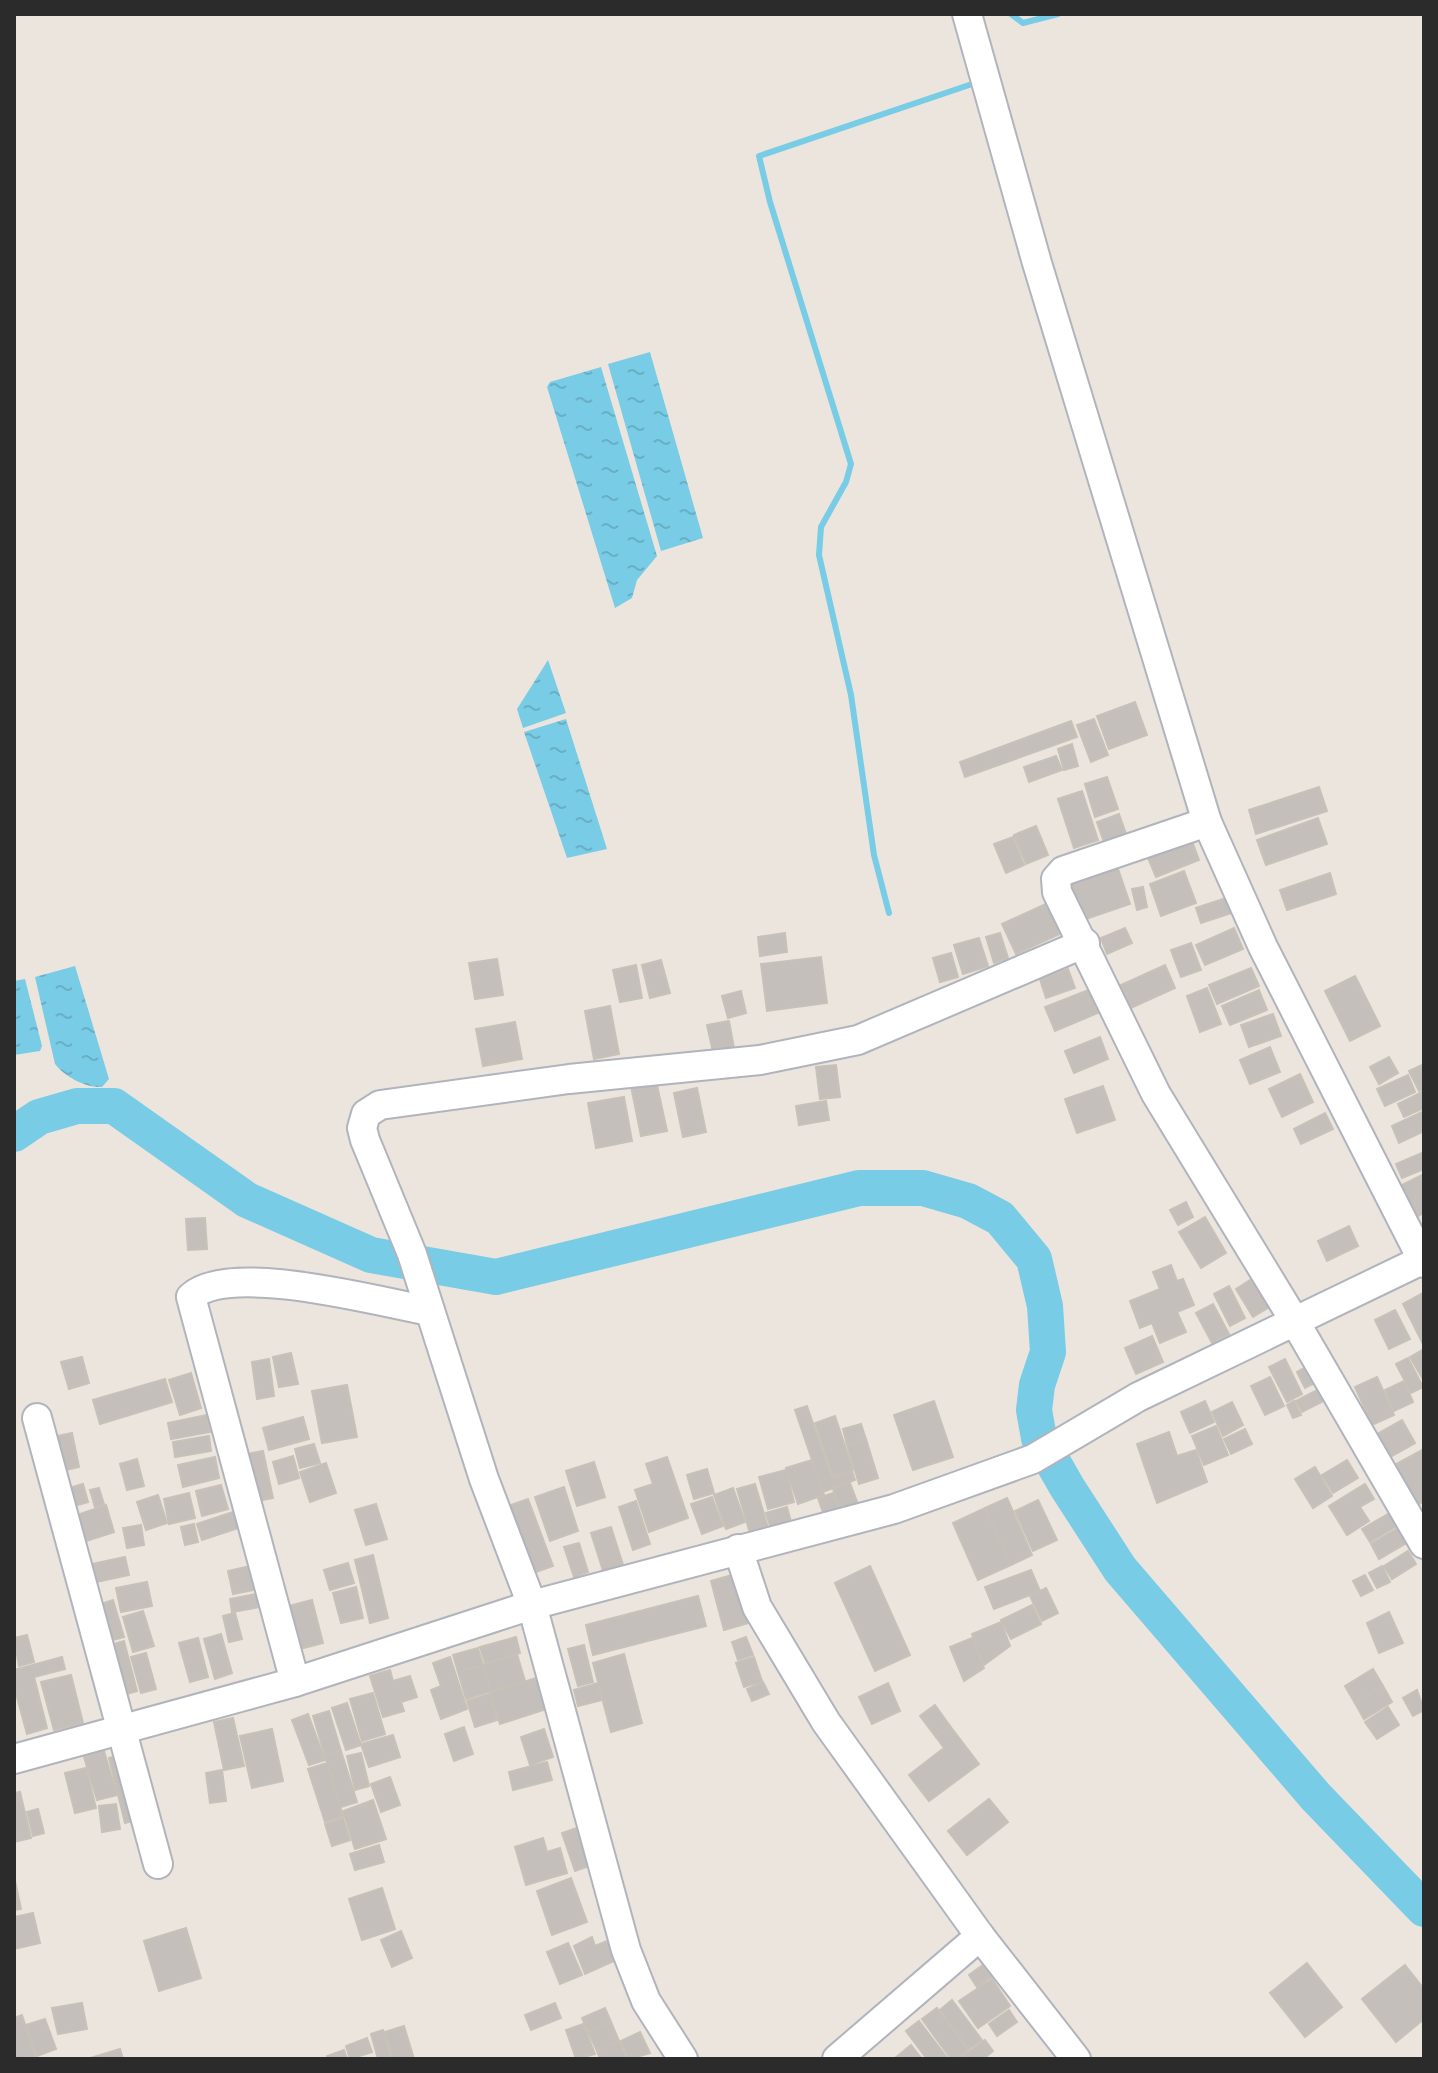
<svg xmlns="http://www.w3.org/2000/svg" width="1438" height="2073" font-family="Quicksand,sans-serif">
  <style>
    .water { fill: url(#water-ripples) }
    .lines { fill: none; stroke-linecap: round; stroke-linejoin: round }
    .stream { stroke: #78cce6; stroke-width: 6 }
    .river { stroke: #78cce6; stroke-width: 36 }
    .building { fill: #c4bfba; stroke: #c7c1b8; stroke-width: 2 }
    .minor-casing { stroke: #b1b4bd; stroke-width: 32 }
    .minor { stroke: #fff; stroke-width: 28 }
  </style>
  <defs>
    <pattern id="water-ripples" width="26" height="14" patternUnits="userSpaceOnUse" patternTransform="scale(2)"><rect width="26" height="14" fill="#78cce6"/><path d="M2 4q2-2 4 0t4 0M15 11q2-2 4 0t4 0" fill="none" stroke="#68afc5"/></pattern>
  </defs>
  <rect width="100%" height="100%" fill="#ece5de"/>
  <g class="water">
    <polygon points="650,352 703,538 661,551 608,364"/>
    <polygon points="601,367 657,556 637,580 632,598 615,608 547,387 550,382"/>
    <polygon points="548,660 566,713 523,728 517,709"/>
    <polygon points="566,719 607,849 567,858 524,732"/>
    <path d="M75 966 109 1079 102 1087C86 1088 65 1077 55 1064L35 977Z"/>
    <polygon points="25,979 42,1046 40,1051 14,1055 14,981"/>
  </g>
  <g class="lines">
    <g class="stream">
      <polyline points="1011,14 1023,23 1058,14"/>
      <polyline points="889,913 874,855 851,695 819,555 821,527 846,482 851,464 770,202 759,156 978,82"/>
    </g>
    <polyline class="river" points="14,1134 39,1117 77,1106 114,1106 247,1200 371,1255 496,1277 859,1188 923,1188 968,1201 1000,1218 1034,1259 1045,1306 1048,1352 1037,1385 1034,1410 1039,1438 1067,1487 1120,1569 1316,1797 1424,1909"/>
  </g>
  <g class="building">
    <polygon points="1135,702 1147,735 1109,749 1097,716"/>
    <polygon points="1094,719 1108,755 1091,762 1077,725"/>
    <polygon points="1071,721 1077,737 965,777 960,762"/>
    <polygon points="1072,744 1078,766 1064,770 1058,749"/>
    <polygon points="1056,756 1062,770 1029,782 1024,767"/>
    <polygon points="1107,777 1118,809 1095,817 1085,784"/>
    <polygon points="1319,787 1327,811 1256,834 1249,810"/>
    <polygon points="1082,791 1098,840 1074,848 1058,799"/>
    <polygon points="1119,814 1127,837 1105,845 1097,822"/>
    <polygon points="1318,818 1327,844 1266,865 1257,840"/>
    <polygon points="1036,826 1048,855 1026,864 1014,835"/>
    <polygon points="1190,836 1199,860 1156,877 1146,853"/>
    <polygon points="1013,837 1024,865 1006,873 994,844"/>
    <polygon points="1117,866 1130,904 1080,921 1067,883"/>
    <polygon points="1184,871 1196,903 1161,916 1150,884"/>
    <polygon points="1330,873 1336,894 1287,910 1280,890"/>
    <polygon points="1143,887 1147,907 1137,910 1132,889"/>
    <polygon points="1226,898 1231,913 1201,923 1196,908"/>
    <polygon points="1050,902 1064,932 1016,954 1002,924"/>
    <polygon points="1125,928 1132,943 1107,954 1101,938"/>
    <polygon points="1234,928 1243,949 1205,965 1196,945"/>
    <polygon points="785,933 787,952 760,956 758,937"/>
    <polygon points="1000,933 1008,958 994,963 986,937"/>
    <polygon points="979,938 988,966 963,974 954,945"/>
    <polygon points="1191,943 1201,970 1181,977 1171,950"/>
    <polygon points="951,953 958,977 940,982 933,958"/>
    <polygon points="821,957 827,1003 767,1011 761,964"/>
    <polygon points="497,959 503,995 475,999 469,963"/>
    <polygon points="661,960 670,993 650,998 642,965"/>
    <polygon points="636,965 642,998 620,1002 613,970"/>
    <polygon points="1165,965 1175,988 1131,1008 1121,985"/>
    <polygon points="1251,968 1259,986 1217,1004 1209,985"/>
    <polygon points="1068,969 1075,988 1046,998 1040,979"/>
    <polygon points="1355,976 1380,1026 1350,1041 1325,991"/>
    <polygon points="1207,988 1221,1024 1200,1032 1187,996"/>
    <polygon points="1091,989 1100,1012 1055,1031 1045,1007"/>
    <polygon points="1259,990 1267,1010 1230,1025 1222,1006"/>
    <polygon points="741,991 746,1013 728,1018 722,996"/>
    <polygon points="610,1006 619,1054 594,1059 585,1011"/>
    <polygon points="1273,1014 1281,1036 1249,1047 1241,1025"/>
    <polygon points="729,1021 734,1048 713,1052 707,1025"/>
    <polygon points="515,1022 522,1059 483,1066 476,1029"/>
    <polygon points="1100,1037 1108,1059 1074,1073 1065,1051"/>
    <polygon points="1270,1047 1280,1072 1250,1084 1240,1060"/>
    <polygon points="1389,1057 1398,1073 1379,1084 1370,1067"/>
    <polygon points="836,1065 840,1097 820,1099 816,1067"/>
    <polygon points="1422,1065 1424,1089 1419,1091 1409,1071"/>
    <polygon points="1300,1074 1313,1102 1282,1117 1269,1089"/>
    <polygon points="1408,1075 1415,1092 1385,1106 1377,1089"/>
    <polygon points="655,1076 667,1131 641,1136 630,1081"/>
    <polygon points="1103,1086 1115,1120 1077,1133 1065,1099"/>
    <polygon points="697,1088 706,1132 683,1137 674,1093"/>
    <polygon points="1422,1092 1424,1108 1404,1117 1398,1104"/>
    <polygon points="624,1097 632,1141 596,1148 588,1103"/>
    <polygon points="826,1101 829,1120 799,1125 796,1106"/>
    <polygon points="1424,1111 1424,1131 1399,1143 1392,1126"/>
    <polygon points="1325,1113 1333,1129 1301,1144 1294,1129"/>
    <polygon points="1424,1152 1424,1169 1402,1178 1396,1164"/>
    <polygon points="1424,1174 1424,1213 1416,1217 1400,1186"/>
    <polygon points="1186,1202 1193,1217 1178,1225 1170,1210"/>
    <polygon points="1205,1217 1226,1253 1201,1268 1179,1232"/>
    <polygon points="205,1218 207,1249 188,1250 186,1219"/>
    <polygon points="1349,1226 1358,1246 1327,1261 1318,1241"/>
    <polygon points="1171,1265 1177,1281 1183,1279 1194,1305 1177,1312 1186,1332 1160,1343 1152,1323 1140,1328 1130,1301 1160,1289 1153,1272"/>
    <polygon points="1258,1275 1276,1303 1253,1317 1236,1289"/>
    <polygon points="1229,1286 1245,1318 1230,1326 1214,1294"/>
    <polygon points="1423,1293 1424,1294 1424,1346 1403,1304"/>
    <polygon points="1213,1304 1229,1334 1212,1343 1196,1313"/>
    <polygon points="1395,1310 1410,1339 1389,1349 1375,1320"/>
    <polygon points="1152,1336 1163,1362 1136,1374 1125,1348"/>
    <polygon points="1424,1349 1424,1381 1410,1357"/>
    <polygon points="291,1353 298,1384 279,1387 273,1357"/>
    <polygon points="82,1357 89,1383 69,1389 61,1362"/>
    <polygon points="1408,1358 1423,1387 1411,1393 1396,1364"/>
    <polygon points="269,1359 274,1396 257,1399 252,1362"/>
    <polygon points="1285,1359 1302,1394 1287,1402 1269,1367"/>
    <polygon points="1317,1361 1326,1377 1305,1388 1297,1372"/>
    <polygon points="191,1373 201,1408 180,1415 169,1380"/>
    <polygon points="1270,1377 1284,1406 1265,1415 1251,1386"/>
    <polygon points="1377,1377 1394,1415 1372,1425 1355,1387"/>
    <polygon points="165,1379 172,1402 100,1424 93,1400"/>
    <polygon points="1404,1381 1413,1402 1394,1411 1385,1390"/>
    <polygon points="1329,1384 1335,1395 1302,1412 1296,1401"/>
    <polygon points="347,1385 357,1437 322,1443 312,1391"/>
    <polygon points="934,1401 953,1457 913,1470 894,1415"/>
    <polygon points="1205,1401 1214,1422 1190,1433 1181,1412"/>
    <polygon points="1294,1401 1301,1415 1293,1418 1287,1405"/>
    <polygon points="1232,1402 1243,1425 1223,1436 1212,1412"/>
    <polygon points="807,1406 832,1479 852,1471 855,1480 823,1492 795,1410"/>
    <polygon points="207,1415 210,1432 171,1439 168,1423"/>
    <polygon points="835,1416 853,1470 833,1477 815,1423"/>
    <polygon points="303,1417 309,1439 269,1450 263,1428"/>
    <polygon points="1402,1420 1415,1443 1385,1460 1372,1437"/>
    <polygon points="861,1424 866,1439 847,1445 843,1429"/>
    <polygon points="1216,1426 1228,1455 1204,1465 1192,1436"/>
    <polygon points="1245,1429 1252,1444 1231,1454 1224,1439"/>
    <polygon points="1169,1432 1177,1456 1196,1450 1207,1482 1157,1503 1137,1444"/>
    <polygon points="72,1433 79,1467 61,1471 53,1437"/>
    <polygon points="209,1436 211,1451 175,1457 173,1442"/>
    <polygon points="866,1439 878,1478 859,1484 847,1445"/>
    <polygon points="314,1444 320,1463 300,1468 295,1449"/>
    <polygon points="1424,1449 1424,1501 1416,1506 1393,1466"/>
    <polygon points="263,1451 273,1498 257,1501 247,1454"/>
    <polygon points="293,1456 299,1478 279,1484 273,1462"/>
    <polygon points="215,1457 219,1478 183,1487 178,1465"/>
    <polygon points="667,1457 688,1518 649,1532 635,1490 653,1484 646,1464"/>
    <polygon points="137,1459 144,1486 127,1490 120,1464"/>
    <polygon points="812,1460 824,1495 798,1504 786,1468"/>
    <polygon points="1347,1460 1358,1478 1333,1493 1322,1475"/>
    <polygon points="594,1462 605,1497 577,1506 566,1471"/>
    <polygon points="326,1463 336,1493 310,1502 300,1472"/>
    <polygon points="1315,1467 1332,1496 1313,1508 1295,1479"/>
    <polygon points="707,1469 714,1493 694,1499 687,1475"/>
    <polygon points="786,1470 794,1502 768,1509 759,1477"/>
    <polygon points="850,1483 859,1507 842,1514 833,1489"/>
    <polygon points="83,1484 88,1502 74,1506 69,1488"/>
    <polygon points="755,1484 770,1534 752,1540 737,1489"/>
    <polygon points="1365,1484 1374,1499 1360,1507 1369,1521 1347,1535 1329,1506"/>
    <polygon points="221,1485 228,1509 202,1516 196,1491"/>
    <polygon points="564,1487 578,1531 550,1541 535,1497"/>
    <polygon points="99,1488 104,1504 95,1507 90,1490"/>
    <polygon points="733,1488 745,1522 726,1529 714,1495"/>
    <polygon points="189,1493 195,1518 169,1524 164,1499"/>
    <polygon points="833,1493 841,1516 826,1521 818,1498"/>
    <polygon points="158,1495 167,1523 146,1530 137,1502"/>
    <polygon points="712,1497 723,1526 702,1534 691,1504"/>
    <polygon points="1007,1498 1032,1555 1011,1565 985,1508"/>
    <polygon points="528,1499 553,1566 525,1576 500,1509"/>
    <polygon points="1038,1500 1057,1540 1033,1551 1015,1511"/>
    <polygon points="636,1501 650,1544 633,1550 619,1507"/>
    <polygon points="376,1504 387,1539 366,1545 355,1510"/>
    <polygon points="106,1505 114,1532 83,1542 74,1516"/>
    <polygon points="787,1507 793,1529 773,1535 766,1513"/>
    <polygon points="985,1508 1011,1565 978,1580 953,1523"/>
    <polygon points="233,1512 238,1528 202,1540 197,1524"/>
    <polygon points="1390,1513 1397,1526 1370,1542 1362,1529"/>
    <polygon points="194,1524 198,1542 185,1545 181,1527"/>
    <polygon points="141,1525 144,1545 127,1548 123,1528"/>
    <polygon points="611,1527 625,1571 605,1577 591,1533"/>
    <polygon points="1400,1527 1408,1542 1379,1559 1371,1544"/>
    <polygon points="579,1543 588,1572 574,1577 564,1547"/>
    <polygon points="1408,1551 1416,1564 1392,1579 1384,1566"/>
    <polygon points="373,1555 388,1618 370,1623 355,1560"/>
    <polygon points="125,1557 129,1575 96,1582 92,1564"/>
    <polygon points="348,1563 354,1583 330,1590 324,1570"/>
    <polygon points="255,1565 259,1589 233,1594 228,1571"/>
    <polygon points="870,1566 910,1655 875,1671 835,1583"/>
    <polygon points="1382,1566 1390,1582 1377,1588 1369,1573"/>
    <polygon points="1031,1570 1040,1591 994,1609 985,1587"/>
    <polygon points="739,1573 752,1622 724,1630 711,1581"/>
    <polygon points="1365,1575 1373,1590 1361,1596 1353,1581"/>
    <polygon points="147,1582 152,1606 121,1612 116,1588"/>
    <polygon points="356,1587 363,1618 341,1623 333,1593"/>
    <polygon points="1046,1588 1058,1613 1042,1621 1030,1596"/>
    <polygon points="262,1593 265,1606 232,1612 230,1599"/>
    <polygon points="698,1596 706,1626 593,1655 586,1625"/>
    <polygon points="113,1600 124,1637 109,1641 98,1605"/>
    <polygon points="312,1600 323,1643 296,1650 285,1607"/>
    <polygon points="1032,1605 1041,1624 1011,1639 1001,1620"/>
    <polygon points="143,1611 154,1646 133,1652 123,1617"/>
    <polygon points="1389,1612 1403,1643 1379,1653 1367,1623"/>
    <polygon points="235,1613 242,1639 229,1642 223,1616"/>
    <polygon points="1001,1622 1010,1646 984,1665 972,1634"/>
    <polygon points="221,1634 232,1673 215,1679 204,1639"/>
    <polygon points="27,1635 34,1662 19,1666 14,1638"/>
    <polygon points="516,1637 520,1653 485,1663 480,1647"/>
    <polygon points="746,1637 753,1655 738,1660 732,1642"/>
    <polygon points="198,1638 208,1677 190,1682 179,1643"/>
    <polygon points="972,1638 984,1668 964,1681 950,1647"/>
    <polygon points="124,1641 137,1691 113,1698 100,1648"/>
    <polygon points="584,1645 593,1682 578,1686 568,1649"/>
    <polygon points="478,1648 483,1665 458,1672 453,1655"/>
    <polygon points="146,1653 156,1689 141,1693 131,1657"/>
    <polygon points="517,1654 525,1681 491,1691 483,1665"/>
    <polygon points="624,1654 642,1723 611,1732 593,1663"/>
    <polygon points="62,1657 65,1669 34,1677 47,1728 27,1734 14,1686 14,1670"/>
    <polygon points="450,1657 467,1709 441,1719 431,1690 441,1686 433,1663"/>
    <polygon points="754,1657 762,1681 744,1687 736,1663"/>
    <polygon points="483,1665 491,1691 466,1699 458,1672"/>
    <polygon points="1373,1669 1383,1686 1355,1703 1345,1686"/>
    <polygon points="390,1670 393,1681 410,1676 417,1697 401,1702 404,1711 383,1717 370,1676"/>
    <polygon points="71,1675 83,1723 54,1730 41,1682"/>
    <polygon points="536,1678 546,1709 500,1724 490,1693"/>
    <polygon points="763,1682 769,1694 752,1701 747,1689"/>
    <polygon points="598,1683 602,1700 578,1706 574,1690"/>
    <polygon points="888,1683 900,1711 872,1724 859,1697"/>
    <polygon points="1383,1686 1392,1702 1364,1719 1355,1703"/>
    <polygon points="1417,1690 1424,1710 1413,1716 1403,1698"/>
    <polygon points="373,1693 385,1734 362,1741 350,1699"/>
    <polygon points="489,1694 497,1720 475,1727 467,1701"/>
    <polygon points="347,1703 361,1745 346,1750 332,1708"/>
    <polygon points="935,1705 950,1726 936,1737 920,1716"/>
    <polygon points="1388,1707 1399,1725 1377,1739 1365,1722"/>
    <polygon points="329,1711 341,1751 325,1756 313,1716"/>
    <polygon points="308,1714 325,1760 309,1765 292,1720"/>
    <polygon points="233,1718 244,1766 224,1770 214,1722"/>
    <polygon points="950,1726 979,1764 929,1801 909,1775 944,1748 936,1737"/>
    <polygon points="464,1727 473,1754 454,1761 445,1734"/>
    <polygon points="272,1729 283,1781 252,1788 240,1736"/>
    <polygon points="544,1729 553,1757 530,1765 521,1737"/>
    <polygon points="393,1735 400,1757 369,1767 361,1744"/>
    <polygon points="104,1751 117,1795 97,1800 84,1757"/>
    <polygon points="341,1751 357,1802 341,1807 325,1756"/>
    <polygon points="126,1753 143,1818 125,1823 109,1758"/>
    <polygon points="361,1753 369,1786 355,1790 347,1756"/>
    <polygon points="547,1762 552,1780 513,1790 509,1772"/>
    <polygon points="327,1763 343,1816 325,1822 308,1769"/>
    <polygon points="86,1768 96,1808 75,1813 65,1773"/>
    <polygon points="222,1770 226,1801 210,1803 206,1773"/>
    <polygon points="390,1777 400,1805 381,1812 371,1784"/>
    <polygon points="20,1792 31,1838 14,1842 14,1793"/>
    <polygon points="989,1799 1008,1822 967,1855 948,1831"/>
    <polygon points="373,1800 386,1839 355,1849 343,1811"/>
    <polygon points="116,1804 120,1829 102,1832 99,1806"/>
    <polygon points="38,1809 44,1833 33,1836 27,1812"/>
    <polygon points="343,1818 350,1840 332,1846 325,1824"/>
    <polygon points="585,1825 598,1863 575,1871 562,1833"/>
    <polygon points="543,1838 547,1852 560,1848 567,1873 526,1885 515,1847"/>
    <polygon points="379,1845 384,1862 355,1870 350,1854"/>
    <polygon points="14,1876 21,1909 14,1910"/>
    <polygon points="571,1878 587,1922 552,1935 537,1891"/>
    <polygon points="382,1888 395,1929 362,1940 349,1899"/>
    <polygon points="33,1913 40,1943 14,1949 14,1917"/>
    <polygon points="186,1928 201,1978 159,1991 144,1941"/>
    <polygon points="401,1931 412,1958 392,1967 381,1940"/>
    <polygon points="592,1937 595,1946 607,1941 616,1960 585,1974 574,1946"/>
    <polygon points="568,1943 582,1975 560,1984 547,1952"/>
    <polygon points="1307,1963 1342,2007 1305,2037 1270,1993"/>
    <polygon points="983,1965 991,1977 977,1987 969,1975"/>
    <polygon points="1405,1965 1424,1989 1424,2019 1396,2042 1362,1999"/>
    <polygon points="992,1979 1010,2006 978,2028 959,2001"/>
    <polygon points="952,2000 982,2040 969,2049 940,2010"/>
    <polygon points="82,2003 87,2029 58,2034 52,2008"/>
    <polygon points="555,2003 561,2018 531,2030 525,2015"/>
    <polygon points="605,2008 611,2022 588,2032 582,2018"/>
    <polygon points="937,2008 968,2050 956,2059 951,2059 922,2019"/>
    <polygon points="1009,2010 1017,2022 997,2036 989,2024"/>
    <polygon points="22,2015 35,2056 14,2059 14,2018"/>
    <polygon points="45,2019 56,2049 37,2056 26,2025"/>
    <polygon points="919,2021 948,2059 927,2059 906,2031"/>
    <polygon points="611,2022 619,2041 597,2051 588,2032"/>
    <polygon points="583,2024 595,2054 576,2059 566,2030"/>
    <polygon points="404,2026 414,2059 393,2059 385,2032"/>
    <polygon points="383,2030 391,2059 378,2059 371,2034"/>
    <polygon points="640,2032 650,2053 629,2059 621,2041"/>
    <polygon points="367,2038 372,2052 350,2059 346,2046"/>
    <polygon points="985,2040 993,2051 983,2059 959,2059"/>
    <polygon points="619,2041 627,2059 600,2059 597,2051"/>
    <polygon points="911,2045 922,2059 894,2059"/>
    <polygon points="120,2049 123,2059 87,2059"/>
    <polygon points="344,2050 347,2059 328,2059 327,2056"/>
  </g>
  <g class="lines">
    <g class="minor-casing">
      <g id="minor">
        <polyline points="967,14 1037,263 1207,822 1263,947 1424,1263"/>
        <polyline points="1207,822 1063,871 1056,879 1057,892 1156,1094 1294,1320 1424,1544"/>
        <polyline points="37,1418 158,1864"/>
        <polyline points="738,1549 757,1607 826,1722 980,1936 1076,2059"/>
        <path d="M295 1682 191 1297C229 1261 379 1302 430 1311"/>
        <polyline points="14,1759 295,1682 532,1605 894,1509 1033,1459 1138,1397 1422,1260"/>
        <polyline points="683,2059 646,2001 626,1950 532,1605 484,1479 412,1254 365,1140 362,1128 366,1114 380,1105 569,1079 760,1060 858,1040 1085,943"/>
        <polyline points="837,2059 980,1936"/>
      </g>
    </g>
    <use href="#minor" class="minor"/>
  </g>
  <rect width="1438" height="2073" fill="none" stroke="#2b2b2b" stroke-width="32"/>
</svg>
